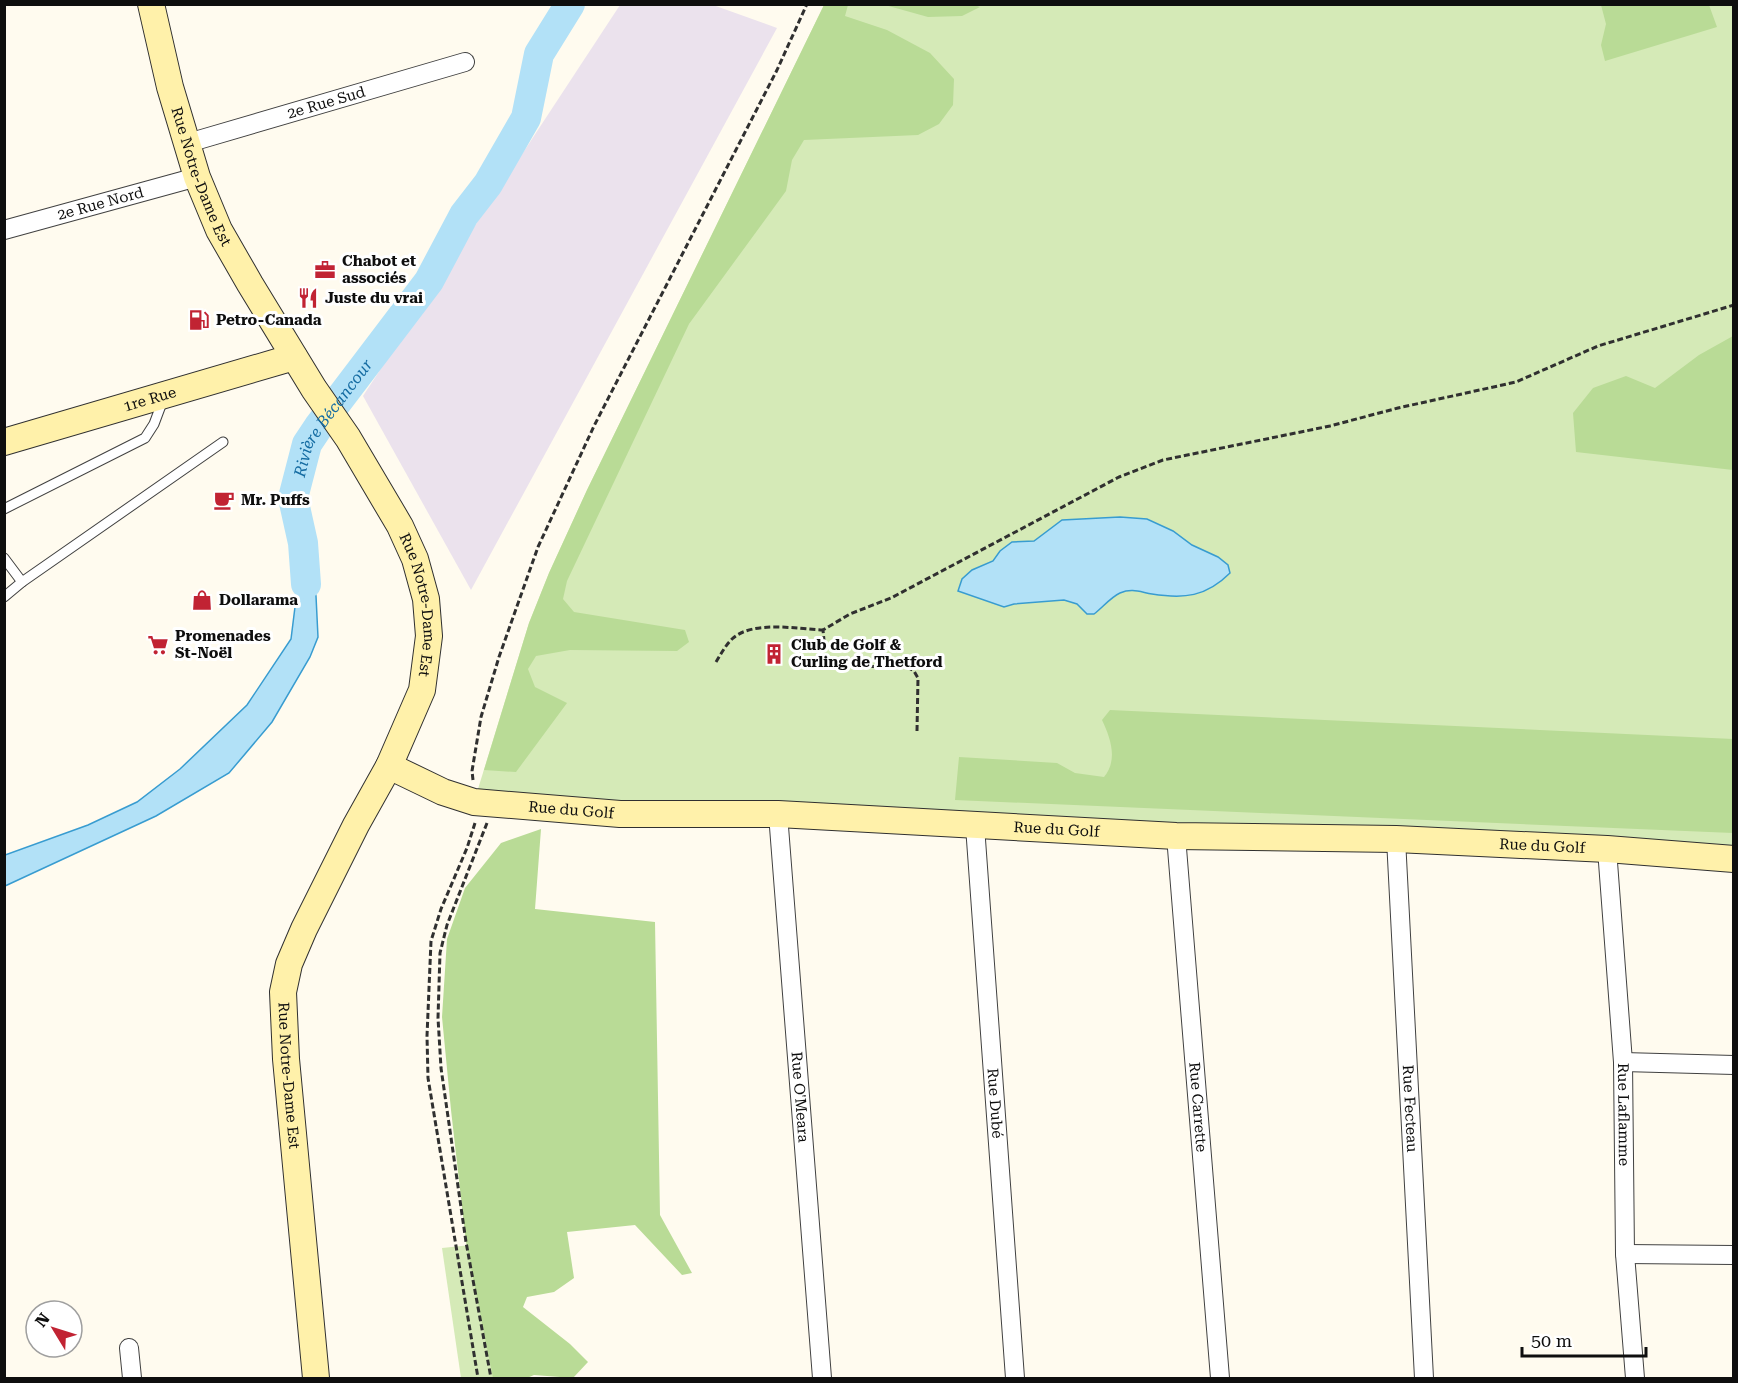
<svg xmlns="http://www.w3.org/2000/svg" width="1738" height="1383" font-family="'Roboto Serif',serif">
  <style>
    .industrial { fill: #ebe2ed }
    .green { fill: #d5eab7 }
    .forest { fill: #b9db96 }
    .water { fill: #b2e1f7; stroke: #389cd0; stroke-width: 1.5 }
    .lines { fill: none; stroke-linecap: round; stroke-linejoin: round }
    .river { stroke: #b2e1f7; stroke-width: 30 }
    .lane-casing { stroke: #414141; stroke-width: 11 }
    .street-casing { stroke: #414141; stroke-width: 20 }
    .secondary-casing { stroke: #303030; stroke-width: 28 }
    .path { stroke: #303030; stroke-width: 3; stroke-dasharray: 6 3; stroke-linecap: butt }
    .lane { stroke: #fff; stroke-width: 9 }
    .street { stroke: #fff; stroke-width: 18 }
    .secondary { stroke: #fff1aa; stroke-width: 26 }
    .labels { text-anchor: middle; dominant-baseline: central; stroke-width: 6; stroke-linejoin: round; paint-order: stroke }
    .street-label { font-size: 15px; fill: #0e0e0e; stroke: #fff }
    .poi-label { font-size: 15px; font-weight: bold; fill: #0e0e0e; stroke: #fff; text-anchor: start }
    .water-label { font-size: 16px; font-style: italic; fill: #156ca2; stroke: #fff }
  </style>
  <rect width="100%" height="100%" fill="#fffbef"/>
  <polygon class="industrial" points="620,5 713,5 777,28 471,590 363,396"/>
  <g class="green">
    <polygon points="824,5 1733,5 1733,859 474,802 529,623 549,573 587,490"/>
    <polygon points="471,1245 495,1378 461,1378 442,1248"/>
  </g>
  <g class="forest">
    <polygon points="972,4 980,7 962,16 928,17 885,5"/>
    <polygon points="824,5 848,5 845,16 887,30 930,53 954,79 953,105 939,124 918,135 804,140 792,160 786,191 689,324 567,581 563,599 574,612 685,630 689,642 677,651 570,650 536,656 528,669 535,687 567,703 516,772 484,770 529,623 549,573 587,490"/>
    <polygon points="1601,5 1709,5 1717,27 1605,61 1601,45 1606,24"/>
    <polygon points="1733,336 1733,470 1576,452 1573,413 1593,388 1626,376 1655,388 1699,355"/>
    <path d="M1110 710 1733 739V833L955 800 959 757 1057 763 1075 773 1104 777C1118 760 1111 739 1102 720Z"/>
    <polygon points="541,829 535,909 655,922 660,1215 692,1273 682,1275 635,1225 567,1232 574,1278 554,1292 527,1297 523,1307 570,1344 588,1362 573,1378 534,1375 527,1378 493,1378 466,1242 451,1110 442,1017 447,939 465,888 501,843"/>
  </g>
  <g class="water">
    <path d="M1120 517 1147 519 1173 531 1192 545 1218 557 1228 565 1230 573C1206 597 1184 599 1152 594 1140 592 1132 588 1120 593 1111 597 1102 608 1094 614H1087L1077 604 1064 600 1014 604 1004 607 958 591 962 579 972 570 993 561 1000 551 1012 542 1034 541 1062 520Z"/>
    <polygon points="303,543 316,596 318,637 310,657 272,722 229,773 156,816 5,886 5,855 88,825 137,802 180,769 247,705 291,639"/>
  </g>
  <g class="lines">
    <path class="river" id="s1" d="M306 584 303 543 293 498 307 444 319 426 429 281 464 215 488 184 526 118 539 54 570 4"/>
    <g class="lane-casing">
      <g id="lane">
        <polyline points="4,509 145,438 154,424 163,400"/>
        <polyline points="4,558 22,582"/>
        <polyline points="4,597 22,582 223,442"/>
      </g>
    </g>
    <g class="street-casing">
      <g id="street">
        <path id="s2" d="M188 143 465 62"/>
        <path id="s3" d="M4 230 197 177"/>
        <path id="s4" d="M778 814 822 1378"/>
        <path id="s5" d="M975 826 1015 1378"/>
        <path id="s6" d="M1176 836 1220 1378"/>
        <path id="s7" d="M1396 839 1424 1378"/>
        <path id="s8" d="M1607 849 1623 1062 1625 1254 1635 1378"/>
        <polyline points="1623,1062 1734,1065"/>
        <polyline points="1625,1254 1734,1255"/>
        <polyline points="129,1348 132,1378"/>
      </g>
    </g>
    <g class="secondary-casing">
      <g id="secondary">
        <path id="s9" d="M151 4 170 87 197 177 219 230 250 284 314 389 348 438 400 526 415 559 426 599 429 636 422 690 389 766 356 825 304 929 289 964 283 992 286 1059 316 1378"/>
        <path id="s10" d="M4 442 294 357"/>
        <path id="s11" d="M389 766 443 792 474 802 620 814H778L1176 836 1396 839 1607 849 1734 859"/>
      </g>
    </g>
    <g class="path">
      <path d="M716 662C721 654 725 646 732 639 752 620 798 629 823 630"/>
      <polyline points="917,731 918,678 914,671 907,667 832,666 826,661 823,630 850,614 891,598 1119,477 1163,460 1330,426 1398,408 1516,382 1598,346 1734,305"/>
      <polyline points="473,780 472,771 481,717 499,657 538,547 594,426 777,70 807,4"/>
      <polyline points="475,823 467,848 441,909 431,941 427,1036 428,1078 478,1378"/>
      <polyline points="487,823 447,925 440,953 438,1018 441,1068 466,1242 491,1378"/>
    </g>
    <use href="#lane" class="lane"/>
    <use href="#street" class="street"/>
    <use href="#secondary" class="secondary"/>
  </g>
  <defs>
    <g id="office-bare" transform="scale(1.62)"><path d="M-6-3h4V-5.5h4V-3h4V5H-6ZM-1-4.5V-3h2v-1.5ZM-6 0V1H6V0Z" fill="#c12333" stroke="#fff" stroke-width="2.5" paint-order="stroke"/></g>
    <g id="restaurant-bare" transform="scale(1.62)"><path d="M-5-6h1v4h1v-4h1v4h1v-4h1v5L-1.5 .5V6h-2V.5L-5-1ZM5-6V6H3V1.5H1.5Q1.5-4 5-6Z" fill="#c12333" stroke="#fff" stroke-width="2.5" paint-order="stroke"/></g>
    <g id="fuel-bare" transform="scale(1.62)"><path d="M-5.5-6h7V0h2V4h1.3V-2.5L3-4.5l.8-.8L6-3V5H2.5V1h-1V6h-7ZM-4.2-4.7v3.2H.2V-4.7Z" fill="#c12333" stroke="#fff" stroke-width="2.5" paint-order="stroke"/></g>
    <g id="cafe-bare" transform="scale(1.62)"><path d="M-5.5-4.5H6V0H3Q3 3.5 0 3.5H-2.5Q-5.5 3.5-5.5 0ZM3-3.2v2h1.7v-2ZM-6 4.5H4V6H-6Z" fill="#c12333" stroke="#fff" stroke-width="2.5" paint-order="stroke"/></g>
    <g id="shop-bare" transform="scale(1.62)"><path d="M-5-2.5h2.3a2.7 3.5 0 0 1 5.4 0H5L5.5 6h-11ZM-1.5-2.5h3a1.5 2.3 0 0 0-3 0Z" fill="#c12333" stroke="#fff" stroke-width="2.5" paint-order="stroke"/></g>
    <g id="supermarket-bare" transform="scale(1.62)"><path d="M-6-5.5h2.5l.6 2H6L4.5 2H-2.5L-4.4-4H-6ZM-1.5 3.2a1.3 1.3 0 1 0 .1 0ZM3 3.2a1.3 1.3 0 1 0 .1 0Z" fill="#c12333" stroke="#fff" stroke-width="2.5" paint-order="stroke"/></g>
    <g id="building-bare" transform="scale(1.62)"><path d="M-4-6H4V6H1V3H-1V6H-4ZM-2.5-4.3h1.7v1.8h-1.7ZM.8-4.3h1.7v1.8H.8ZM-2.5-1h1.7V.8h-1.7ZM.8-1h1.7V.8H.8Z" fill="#c12333" stroke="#fff" stroke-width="2.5" paint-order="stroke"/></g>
  </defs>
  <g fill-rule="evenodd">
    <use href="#office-bare" x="325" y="270"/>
    <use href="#restaurant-bare" x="308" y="298"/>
    <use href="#fuel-bare" x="199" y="320"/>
    <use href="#cafe-bare" x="224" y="500"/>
    <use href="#shop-bare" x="202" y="600"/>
    <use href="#supermarket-bare" x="158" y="645"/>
    <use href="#building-bare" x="774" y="654"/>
  </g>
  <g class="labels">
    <g class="street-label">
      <text stroke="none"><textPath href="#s2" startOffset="144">2e Rue Sud</textPath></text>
      <text stroke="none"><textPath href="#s9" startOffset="180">Rue Notre-Dame Est</textPath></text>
      <text stroke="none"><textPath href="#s3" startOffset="100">2e Rue Nord</textPath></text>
      <text stroke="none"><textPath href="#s10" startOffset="152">1re Rue</textPath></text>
      <text stroke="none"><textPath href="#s9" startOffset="666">Rue Notre-Dame Est</textPath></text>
      <text stroke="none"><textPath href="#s11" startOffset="190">Rue du Golf</textPath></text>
      <text stroke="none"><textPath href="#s11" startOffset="676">Rue du Golf</textPath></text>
      <text stroke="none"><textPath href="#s11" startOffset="1162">Rue du Golf</textPath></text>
      <text stroke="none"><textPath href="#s9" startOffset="1170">Rue Notre-Dame Est</textPath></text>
      <text stroke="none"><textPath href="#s4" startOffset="284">Rue O'Meara</textPath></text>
      <text stroke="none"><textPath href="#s5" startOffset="278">Rue Dubé</textPath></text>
      <text stroke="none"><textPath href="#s6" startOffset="272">Rue Carrette</textPath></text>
      <text stroke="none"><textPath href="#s7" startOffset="270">Rue Fecteau</textPath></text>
      <text stroke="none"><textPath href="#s8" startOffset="266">Rue Laflamme</textPath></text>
    </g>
    <g class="poi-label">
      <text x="342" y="261">Chabot et<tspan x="342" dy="17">associés</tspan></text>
      <text x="325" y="298">Juste du vrai</text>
      <text x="216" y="320">Petro-Canada</text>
      <text x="241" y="500">Mr. Puffs</text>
      <text x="219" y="600">Dollarama</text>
      <text x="175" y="636">Promenades<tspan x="175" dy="17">St-Noël</tspan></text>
      <text x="791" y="645">Club de Golf &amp;<tspan x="791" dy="17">Curling de Thetford</tspan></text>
    </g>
    <g class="water-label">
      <text stroke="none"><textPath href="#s1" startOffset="178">Rivière Bécancour</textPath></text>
    </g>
  </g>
  <rect width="1738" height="1383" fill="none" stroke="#0e0e0e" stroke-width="12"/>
  <g transform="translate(54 1329) rotate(308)"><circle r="28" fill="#ffffff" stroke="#9f9f9f" stroke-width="1.5"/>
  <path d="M0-4.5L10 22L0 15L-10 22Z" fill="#c12333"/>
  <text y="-9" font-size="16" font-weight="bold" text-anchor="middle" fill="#0e0e0e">N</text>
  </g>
  <path d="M1522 1347v9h124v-9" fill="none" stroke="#0e0e0e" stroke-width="3"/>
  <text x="1531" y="1347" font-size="18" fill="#0e0e0e" stroke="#ffffff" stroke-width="4.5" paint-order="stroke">50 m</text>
</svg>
